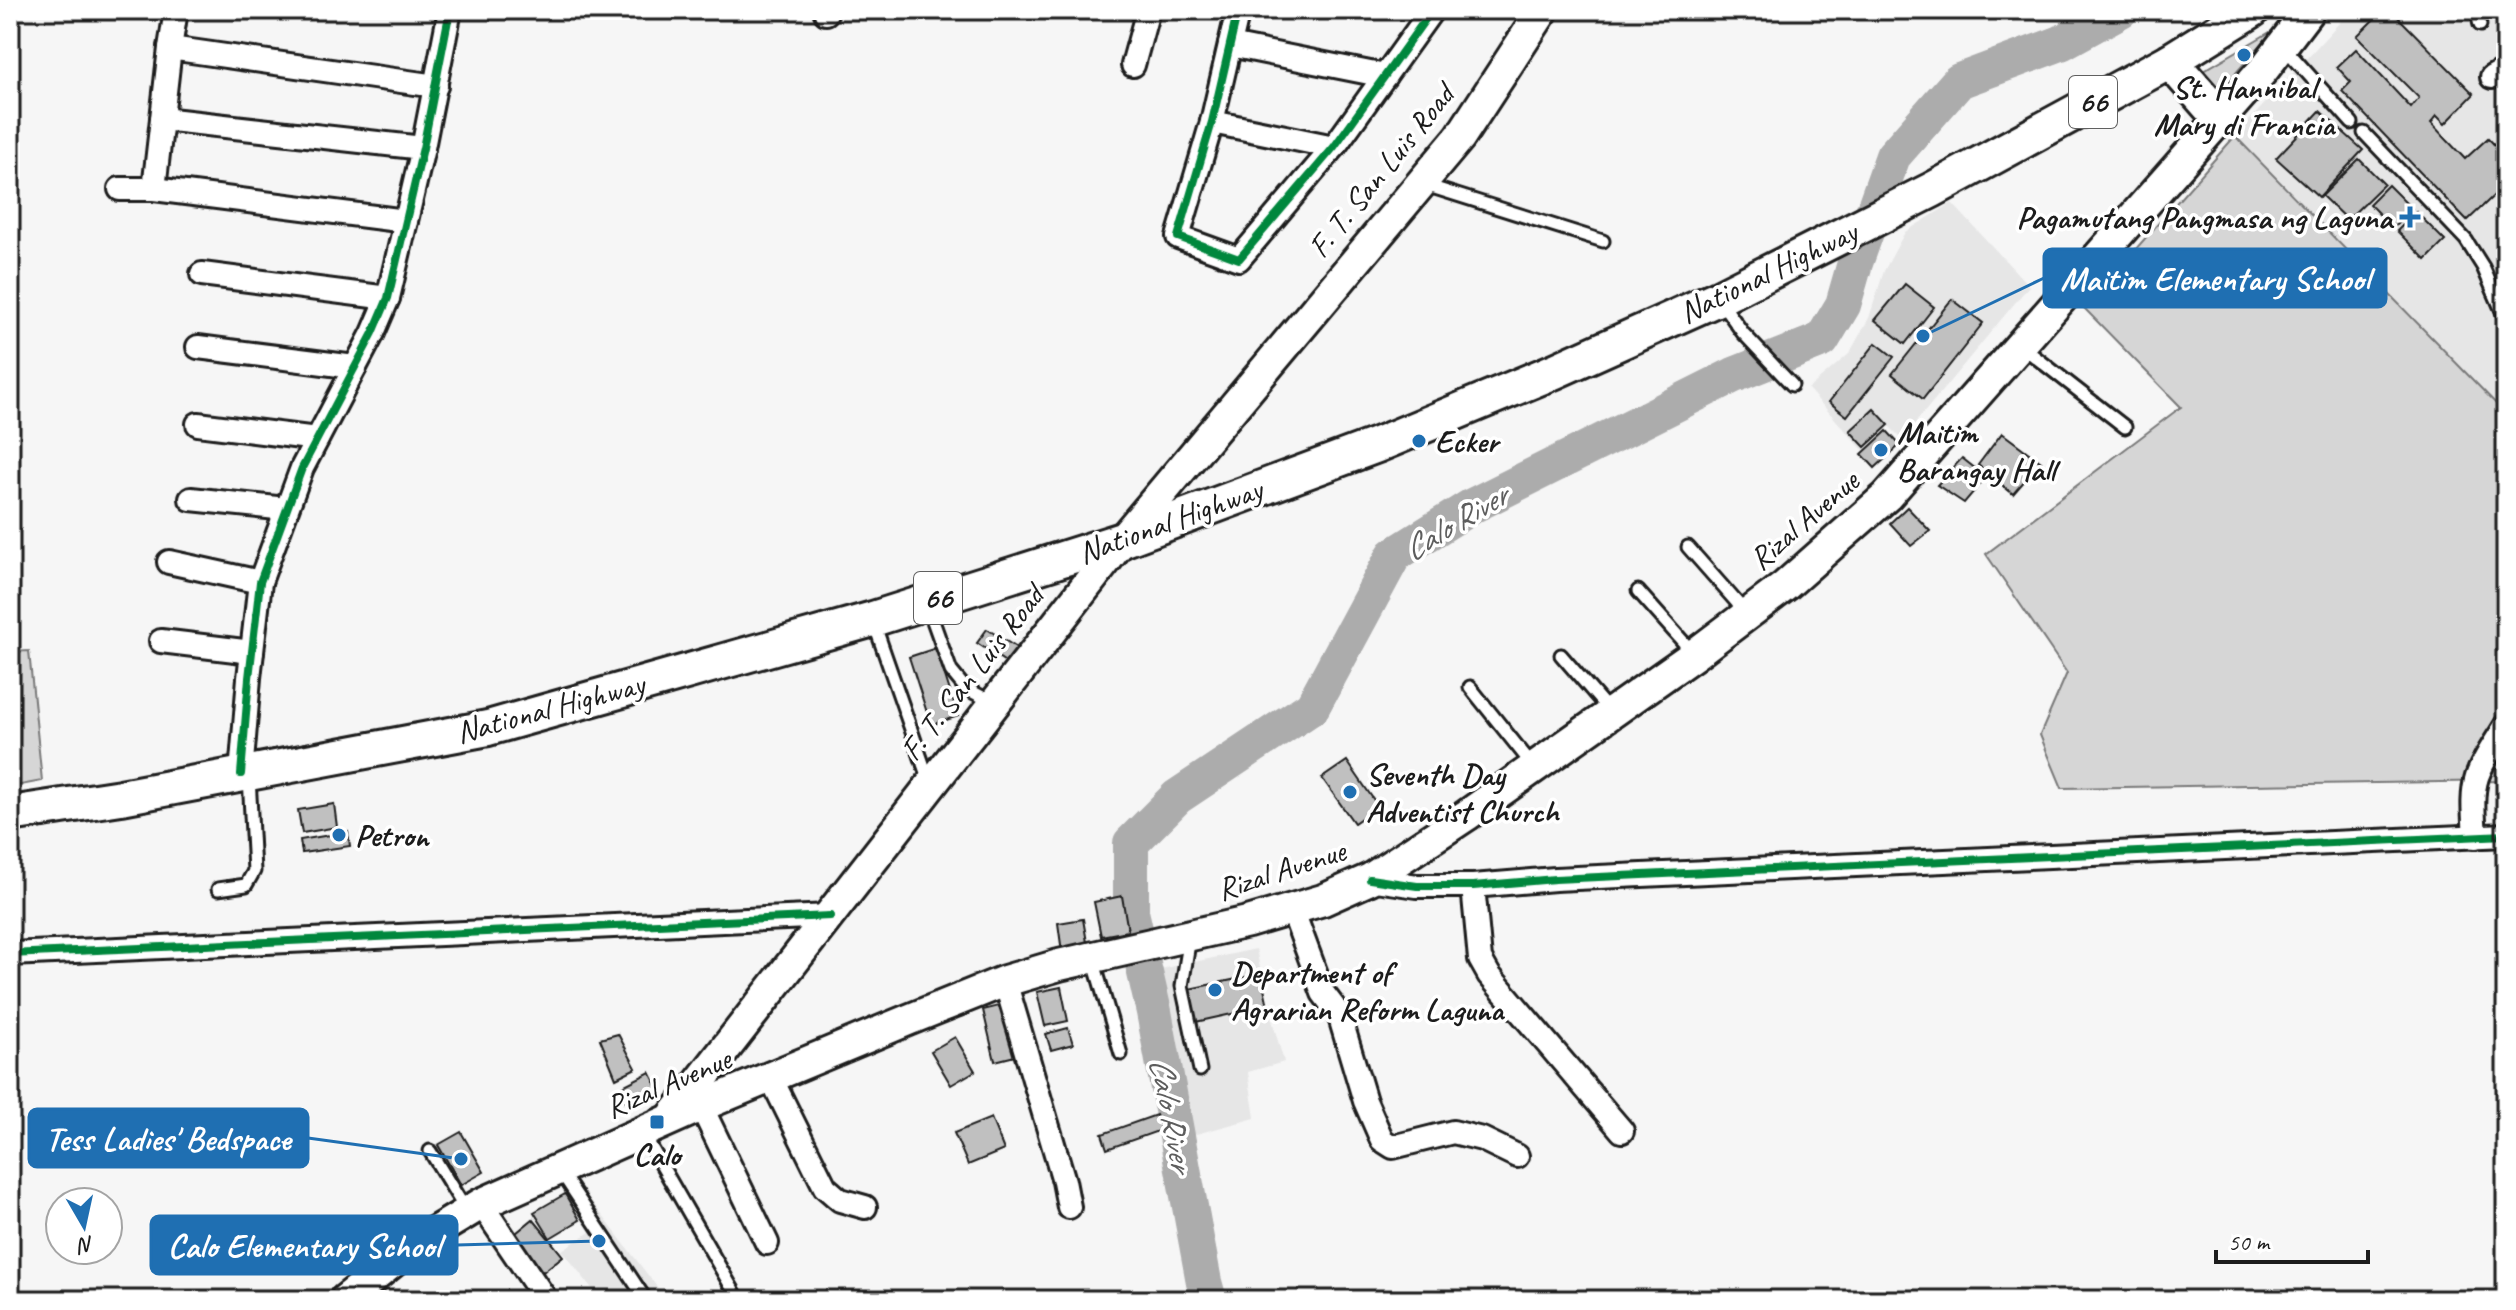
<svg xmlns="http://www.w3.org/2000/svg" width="2516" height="1310" font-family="Caveat,sans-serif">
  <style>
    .built { fill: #e6e6e6 }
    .green { fill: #d6d6d6; stroke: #797979; stroke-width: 2 }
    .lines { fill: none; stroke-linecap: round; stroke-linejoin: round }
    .river { stroke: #acacac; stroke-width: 36 }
    .building { fill: #c0c0c0; stroke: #1c1c1c; stroke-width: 2 }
    .lane-casing { stroke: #1c1c1c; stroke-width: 17 }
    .street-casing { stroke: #1c1c1c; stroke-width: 28 }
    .secondary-casing { stroke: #1c1c1c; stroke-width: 36 }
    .primary-casing { stroke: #1c1c1c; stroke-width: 40 }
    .lane { stroke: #fff; stroke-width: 11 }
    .street { stroke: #fff; stroke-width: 22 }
    .secondary { stroke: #fff; stroke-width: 30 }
    .primary { stroke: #fff; stroke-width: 34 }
    .cycleway-casing { stroke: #fff; stroke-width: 13 }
    .cycleway { stroke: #00873e; stroke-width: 8 }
    .poi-dot { fill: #1f6fb2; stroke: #fff; stroke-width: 3 }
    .labels { text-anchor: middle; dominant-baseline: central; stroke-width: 7; stroke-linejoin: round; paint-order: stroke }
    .shield { fill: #fff; stroke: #606060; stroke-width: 2 }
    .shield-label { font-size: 30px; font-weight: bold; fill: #1c1c1c }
    .poi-label { font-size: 32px; font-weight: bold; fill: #1c1c1c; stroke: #fff; text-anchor: start }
    .street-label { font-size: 32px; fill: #1c1c1c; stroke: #fff }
    .water-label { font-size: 34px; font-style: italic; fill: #5d5d5d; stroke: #fff }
    .leader { fill: none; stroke: #1f6fb2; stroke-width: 3 }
    .callout-dot { fill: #1f6fb2; stroke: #fff; stroke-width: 3 }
    .callout { fill: #1f6fb2; stroke: #1f6fb2; stroke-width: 3 }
    .callout-label { font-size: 34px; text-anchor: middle; font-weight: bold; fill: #fff }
  </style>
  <rect width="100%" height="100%" fill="#f6f6f6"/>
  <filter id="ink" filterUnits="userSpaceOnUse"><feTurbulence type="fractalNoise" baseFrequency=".0125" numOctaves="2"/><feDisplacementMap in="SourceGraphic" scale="16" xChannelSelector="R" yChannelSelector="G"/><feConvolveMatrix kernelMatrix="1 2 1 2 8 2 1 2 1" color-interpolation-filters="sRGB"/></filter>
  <g filter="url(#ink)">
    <g class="built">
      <polygon points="2351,10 2497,10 2499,60 2483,73 2506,109 2506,414 2235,136"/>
      <polygon points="1952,203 2029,286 1902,439 1889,426 1863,450 1808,389 1849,354 1869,318 1884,271 1905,232"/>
      <polygon points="1256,949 1268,1006 1284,1062 1248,1072 1255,1118 1189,1136 1171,1016 1161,969"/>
      <polygon points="573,1177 667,1300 601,1300 562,1250 590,1232 559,1183"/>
    </g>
    <g class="green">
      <polygon points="2275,29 2218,93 2198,74"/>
      <polygon points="2235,136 2506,414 2506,781 2062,788 2040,735 2067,673 1986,554 2181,407 2084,308"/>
      <polygon points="29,651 42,781 10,787 10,652"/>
    </g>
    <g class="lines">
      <polyline class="river" points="1209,1300 1204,1282 1154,1012 1131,912 1131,843 1177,797 1312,707 1394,555 1472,506 1734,375 1822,340 1843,305 1855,263 1893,156 1959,81 2061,43 2121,10"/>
    </g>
    <g class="building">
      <polygon points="2383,10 2391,10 2474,94 2445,124 2437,116 2431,123 2465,159 2488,138 2506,157 2506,184 2467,221 2342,91 2351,82 2337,67 2356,49 2411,108 2419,98 2357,36"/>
      <polygon points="2320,111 2363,150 2319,197 2276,158"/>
      <polygon points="2359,159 2384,184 2347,220 2322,196"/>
      <polygon points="2388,185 2412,209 2393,228 2369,204"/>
      <polygon points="2416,212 2445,241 2426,260 2397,231"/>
      <polygon points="1905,284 1934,307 1905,344 1875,320"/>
      <polygon points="1952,299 1983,323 1923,399 1892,374"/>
      <polygon points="1876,343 1894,357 1847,416 1829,402"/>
      <polygon points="1874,409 1889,425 1865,447 1850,431"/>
      <polygon points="1887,431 1900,445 1875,468 1862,454"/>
      <polygon points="2002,433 2041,462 2013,494 1978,465"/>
      <polygon points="1962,458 1986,477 1964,503 1937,485"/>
      <polygon points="1907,507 1930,531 1911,546 1890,523"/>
      <polygon points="987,629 1017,648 1007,663 977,643"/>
      <polygon points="936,648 958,716 931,725 909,657"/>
      <polygon points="1347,761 1378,806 1354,823 1322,778"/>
      <polygon points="334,804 337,827 302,833 298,810"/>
      <polygon points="348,832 350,846 302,853 300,840"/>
      <polygon points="1122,896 1128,931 1101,936 1094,902"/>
      <polygon points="1083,919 1088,948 1062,952 1058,923"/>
      <polygon points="1261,974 1268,1006 1191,1023 1184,990"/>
      <polygon points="1061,987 1068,1021 1045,1026 1037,992"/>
      <polygon points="1007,1004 1019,1055 995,1061 983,1010"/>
      <polygon points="1068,1028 1073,1044 1051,1050 1046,1034"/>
      <polygon points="618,1034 636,1068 616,1078 600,1039"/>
      <polygon points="955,1037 975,1071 951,1085 931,1051"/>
      <polygon points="650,1072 661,1094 630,1109 619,1088"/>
      <polygon points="1156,1115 1161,1130 1107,1149 1102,1134"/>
      <polygon points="991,1118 1004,1150 968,1165 954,1133"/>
      <polygon points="461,1132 484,1172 461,1185 438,1145"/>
      <polygon points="565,1194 580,1220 550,1238 534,1212"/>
      <polygon points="533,1219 563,1256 539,1275 510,1238"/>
    </g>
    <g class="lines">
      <g class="lane-casing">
        <g id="lane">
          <polyline points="2476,10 2480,25"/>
          <polyline points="2283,46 2352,123"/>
          <polyline points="2364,133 2466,240 2483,267 2506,320"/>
          <polyline points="1422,184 1603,241"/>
          <polyline points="1721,302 1743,333 1792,385"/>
          <polyline points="2020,345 2125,427"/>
          <polyline points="1688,547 1747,614"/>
          <polyline points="1638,591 1694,654"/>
          <polyline points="928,607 951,671 965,688 994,703"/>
          <polyline points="874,623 929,781"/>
          <polyline points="1561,655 1611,713"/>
          <polyline points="1470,687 1534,767"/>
          <polyline points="218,889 246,885 254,871 249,777"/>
          <polyline points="1190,937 1182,986 1200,1070"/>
          <polyline points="1093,959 1121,1054"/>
          <polyline points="643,1133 736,1295"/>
          <polyline points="430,1151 467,1212"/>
          <polyline points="561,1172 646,1300"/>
        </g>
      </g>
      <g class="street-casing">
        <g id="street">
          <polyline points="826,10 826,13"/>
          <polyline points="1238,10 1212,122 1178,237 1239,259 1334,147 1432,10"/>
          <polyline points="1230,45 1385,76"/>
          <polyline points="170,48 176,10"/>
          <polyline points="1133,65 1148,10"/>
          <polyline points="2492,77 2506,69"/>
          <polyline points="162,119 423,148"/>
          <polyline points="1212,122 1334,147"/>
          <polyline points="120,189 154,189 406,221"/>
          <polyline points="154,189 170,48 436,86"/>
          <polyline points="202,274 388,298"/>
          <polyline points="198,347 355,367"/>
          <polyline points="198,424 317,439"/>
          <polyline points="191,499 286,509"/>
          <polyline points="169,562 260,582"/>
          <polyline points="161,641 252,652"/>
          <polyline points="241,774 249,678 260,582 302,468 373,333 388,298 423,148 450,10"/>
          <path d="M2475 837C2474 817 2471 796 2477 777 2483 759 2496 742 2506 725"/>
          <polyline points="1370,879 1417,886 1473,886 1555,879 2506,835"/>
          <polyline points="1473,886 1480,959 1489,975 1622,1131"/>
          <polyline points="1292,909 1323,993 1339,1014 1365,1101 1382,1140 1393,1147 1453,1132 1482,1139 1517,1156"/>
          <polyline points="10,954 830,916"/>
          <polyline points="1005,981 1064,1181 1069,1207"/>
          <polyline points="771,1078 825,1187 840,1200 865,1207"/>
          <polyline points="701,1106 767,1243"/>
          <polyline points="481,1204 546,1300"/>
        </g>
      </g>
      <g class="secondary-casing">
        <g id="secondary">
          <polyline points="673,1116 1122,540 1460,137 1543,10"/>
          <polyline points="345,1300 415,1244 481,1204 701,1106 908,1020 1005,981 1059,965 1248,922 1323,900 1370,879 1467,815 1695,654 1785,586 1887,496 2264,69 2309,10"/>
        </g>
      </g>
      <g class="primary-casing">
        <g id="primary">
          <polyline points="2170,61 2220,118"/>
          <polyline points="10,814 121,797 488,728 873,619 1122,540 1377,445 1555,371 1718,298 1932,190 2170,61 2252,10"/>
        </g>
      </g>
      <use href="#lane" class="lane"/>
      <use href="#street" class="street"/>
      <use href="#secondary" class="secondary"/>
      <use href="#primary" class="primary"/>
      <g class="cycleway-casing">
        <g id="cycleway">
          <polyline points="1238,10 1212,122 1178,237 1239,259 1334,147 1432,10"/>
          <polyline points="241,774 249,678 260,582 302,468 373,333 388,298 423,148 450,10"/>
          <polyline points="1370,879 1417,886 1473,886 1555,879 2506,835"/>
          <polyline points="10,954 830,916"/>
        </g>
      </g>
      <use href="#cycleway" class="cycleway"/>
    </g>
  </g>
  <g class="poi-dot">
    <circle cx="2244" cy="55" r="8"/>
    <path d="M2406 205h8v8h8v8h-8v8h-8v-8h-8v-8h8z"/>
    <circle cx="1419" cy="441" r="8"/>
    <circle cx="1881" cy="450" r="8"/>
    <circle cx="1350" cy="792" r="8"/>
    <circle cx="339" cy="835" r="8"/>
    <circle cx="1215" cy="990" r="8"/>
    <rect x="649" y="1114" width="16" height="16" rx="4"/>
  </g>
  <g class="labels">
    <g class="shield">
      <rect x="2069" y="76" width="48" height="52" rx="6"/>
      <rect x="914" y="572" width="48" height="52" rx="6"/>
    </g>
    <g class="shield-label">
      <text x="2093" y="102">66</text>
      <text x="938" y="598">66</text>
    </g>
    <g class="poi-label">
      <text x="2244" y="87" text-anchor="middle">St. Hannibal<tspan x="2244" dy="37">Mary di Francia</tspan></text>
      <text x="2392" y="217" text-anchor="end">Pagamutang Pangmasa ng Laguna</text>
      <text x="1897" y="432">Maitim<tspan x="1897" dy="37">Barangay Hall</tspan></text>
      <text x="1435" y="441">Ecker</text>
      <text x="1366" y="774">Seventh Day<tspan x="1366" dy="37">Adventist Church</tspan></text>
      <text x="355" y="835">Petron</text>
      <text x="1231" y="972">Department of<tspan x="1231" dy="37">Agrarian Reform Laguna</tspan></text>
      <text x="657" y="1154" text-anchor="middle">Calo</text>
    </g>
    <g class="street-label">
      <text transform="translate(1381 171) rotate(-51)">F. T. San Luis Road</text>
      <text transform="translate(1768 272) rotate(-26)">National Highway</text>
      <text transform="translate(1804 520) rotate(-41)">Rizal Avenue</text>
      <text transform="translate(1170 521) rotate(-20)">National Highway</text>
      <text transform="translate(972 673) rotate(-52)">F. T. San Luis Road</text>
      <text transform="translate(550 708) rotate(-15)">National Highway</text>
      <text transform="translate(1281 870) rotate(-18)">Rizal Avenue</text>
      <text transform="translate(668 1083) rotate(-23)">Rizal Avenue</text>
    </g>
    <g class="water-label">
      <text transform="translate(1455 522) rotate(-31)">Calo River</text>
      <text transform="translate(1172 1114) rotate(79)">Calo River</text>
    </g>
  </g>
  <path class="leader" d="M1923 336L2044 278M461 1159L308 1138M599 1241L457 1245"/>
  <g class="callout-dot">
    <circle cx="1923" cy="336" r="8"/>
    <circle cx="461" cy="1159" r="8"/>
    <circle cx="599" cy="1241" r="8"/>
  </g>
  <g class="callout">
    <rect x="2044" y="249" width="342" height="58" rx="8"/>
    <rect x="29" y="1109" width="279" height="58" rx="8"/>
    <rect x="151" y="1216" width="306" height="58" rx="8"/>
  </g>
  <g class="callout-label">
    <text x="2215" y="290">Maitim Elementary School</text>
    <text x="168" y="1150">Tess Ladies' Bedspace</text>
    <text x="304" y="1257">Calo Elementary School</text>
  </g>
  <rect width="2516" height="1310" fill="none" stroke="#fff" stroke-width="40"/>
  <rect x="20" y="20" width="2476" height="1270" fill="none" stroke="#1c1c1c" stroke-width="3" filter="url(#ink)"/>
  <g transform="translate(84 1226) rotate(171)"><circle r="38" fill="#ffffff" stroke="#a4a4a4" stroke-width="2"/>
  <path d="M0-6L14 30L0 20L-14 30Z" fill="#1f6fb2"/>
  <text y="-12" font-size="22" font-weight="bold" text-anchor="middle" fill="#1c1c1c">N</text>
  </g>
  <path d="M2216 1250v12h152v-12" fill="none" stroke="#1c1c1c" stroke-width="4"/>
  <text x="2228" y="1250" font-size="24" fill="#1c1c1c" stroke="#ffffff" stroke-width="6" paint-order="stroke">50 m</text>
</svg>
